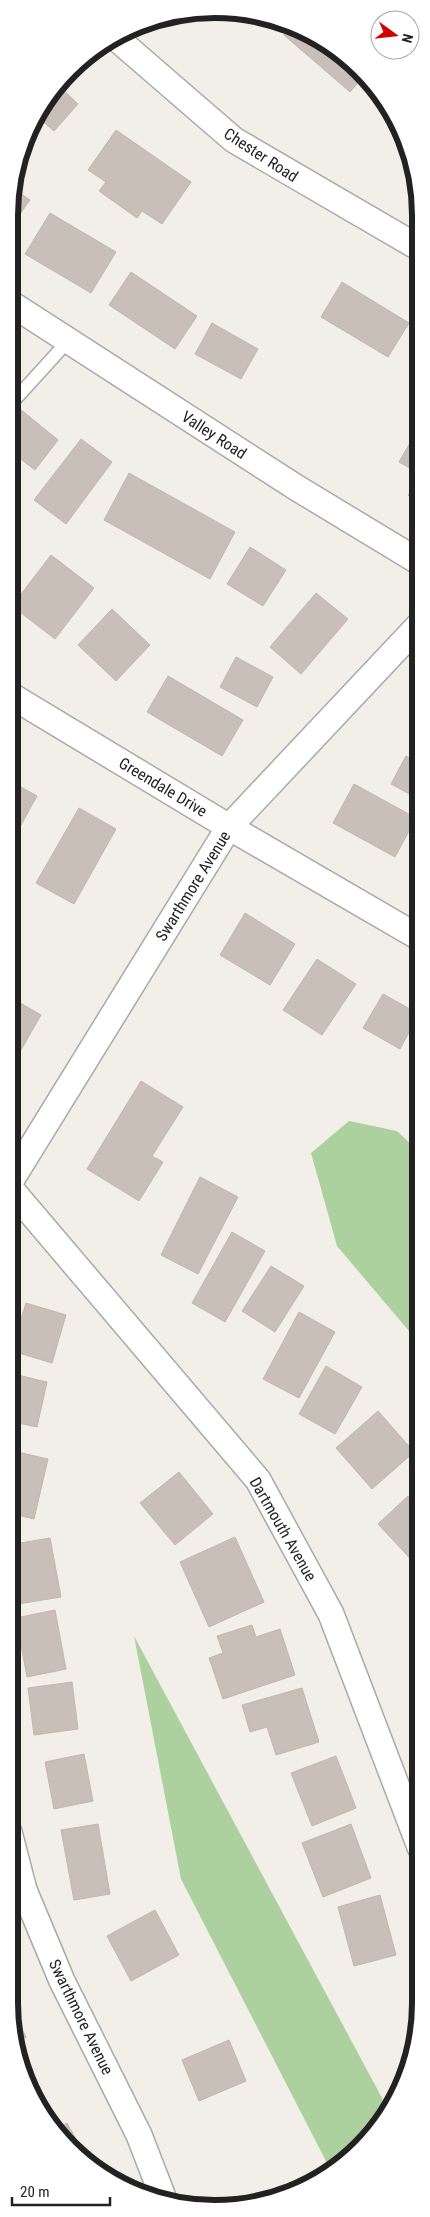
<svg xmlns="http://www.w3.org/2000/svg" width="430" height="2217" font-family="'Roboto Condensed',sans-serif">
  <style>
    .forest { fill: #add19e }
    .building { fill: #c7bfb8; stroke: #c4b6ab }
    .lines { fill: none; stroke-linecap: round; stroke-linejoin: round }
    .lane-casing { stroke: #a9a9a9; stroke-width: 15 }
    .street-casing { stroke: #a9a9a9; stroke-width: 28 }
    .lane { stroke: #fff; stroke-width: 12 }
    .street { stroke: #fff; stroke-width: 25 }
    .labels { text-anchor: middle; dominant-baseline: central; stroke-width: 4; stroke-linejoin: round; paint-order: stroke }
    .street-label { font-size: 16px; fill: #222; stroke: #fff }
    .rim { fill: none; stroke: #222; stroke-width: 6 }
  </style>
  <rect width="100%" height="100%" fill="#f2efe9"/>
  <g class="forest">
    <polygon points="349,1121 397,1131 420,1153 420,1344 337,1246 311,1153"/>
    <polygon points="134,1636 389,2111 351,2157 330,2169 181,1879"/>
  </g>
  <g class="building">
    <polygon points="292,26 306,30 361,69 365,75 350,92 284,35"/>
    <polygon points="59,86 78,104 54,131 40,119 31,129 36,112"/>
    <polygon points="390,110 400,124 387,114"/>
    <polygon points="116,130 191,182 162,224 142,211 137,218 99,191 106,182 88,170"/>
    <polygon points="11,187 30,200 10,228 10,188"/>
    <polygon points="50,213 116,252 91,293 25,254"/>
    <polygon points="131,272 197,316 175,349 109,305"/>
    <polygon points="342,282 409,323 388,357 321,317"/>
    <polygon points="212,323 258,349 241,379 195,354"/>
    <polygon points="20,409 58,440 35,470 10,451 10,421"/>
    <polygon points="421,424 421,474 399,462"/>
    <polygon points="81,439 112,462 66,524 34,500"/>
    <polygon points="129,473 235,532 210,579 104,520"/>
    <polygon points="421,479 421,506 408,495"/>
    <polygon points="250,547 286,570 263,606 227,584"/>
    <polygon points="51,555 94,588 55,639 12,606"/>
    <polygon points="10,563 18,570 10,580"/>
    <polygon points="316,593 348,619 301,674 270,647"/>
    <polygon points="112,609 150,645 116,681 78,645"/>
    <polygon points="236,657 273,677 257,707 220,687"/>
    <polygon points="168,676 243,720 222,756 147,712"/>
    <polygon points="420,708 420,727 412,721"/>
    <polygon points="406,756 420,764 420,791 417,798 391,784"/>
    <polygon points="10,781 37,796 10,845"/>
    <polygon points="354,784 416,818 395,857 333,823"/>
    <polygon points="79,808 116,829 74,904 36,883"/>
    <polygon points="245,913 295,944 270,985 220,955"/>
    <polygon points="317,959 356,984 322,1035 283,1010"/>
    <polygon points="383,994 419,1014 400,1049 363,1028"/>
    <polygon points="10,997 41,1015 13,1064 10,1062"/>
    <polygon points="141,1081 183,1107 152,1156 163,1162 139,1201 87,1169"/>
    <polygon points="200,1177 238,1197 198,1274 161,1255"/>
    <polygon points="232,1232 265,1251 225,1322 192,1303"/>
    <polygon points="271,1266 304,1286 275,1332 242,1311"/>
    <polygon points="26,1303 66,1315 52,1363 9,1350 9,1319 20,1322"/>
    <polygon points="299,1312 335,1332 299,1398 263,1379"/>
    <polygon points="326,1366 362,1387 335,1434 299,1414"/>
    <polygon points="9,1373 47,1382 37,1427 9,1421"/>
    <polygon points="378,1411 414,1452 372,1489 336,1448"/>
    <polygon points="9,1450 48,1459 34,1519 9,1513"/>
    <polygon points="179,1472 213,1514 175,1545 140,1503"/>
    <polygon points="408,1496 420,1508 419,1568 378,1524"/>
    <polygon points="235,1537 264,1602 209,1627 180,1562"/>
    <polygon points="50,1538 61,1597 12,1605 9,1586 9,1545"/>
    <polygon points="55,1610 66,1669 27,1677 16,1618"/>
    <polygon points="252,1625 256,1637 280,1629 295,1675 223,1699 209,1658 223,1653 217,1636"/>
    <polygon points="72,1682 78,1729 34,1735 28,1688"/>
    <polygon points="302,1688 319,1742 276,1755 267,1727 250,1732 242,1705"/>
    <polygon points="84,1754 93,1801 54,1809 45,1762"/>
    <polygon points="336,1756 356,1808 312,1826 291,1773"/>
    <polygon points="98,1824 110,1894 74,1900 61,1830"/>
    <polygon points="351,1824 371,1878 323,1897 302,1843"/>
    <polygon points="380,1895 396,1955 354,1966 338,1907"/>
    <polygon points="155,1910 179,1955 131,1981 107,1936"/>
    <polygon points="9,2005 26,2037 17,2042"/>
    <polygon points="229,2040 246,2081 199,2101 182,2060"/>
    <polygon points="67,2123 88,2161 69,2148 56,2129"/>
    <polygon points="276,2194 277,2198 226,2205 226,2203"/>
  </g>
  <g class="lines">
    <g class="lane-casing">
      <g id="lane">
        <polyline points="10,405 69,340"/>
        <polyline points="10,1146 24,1159"/>
      </g>
    </g>
    <g class="street-casing">
      <g id="street">
        <polyline points="116,38 234,140 421,249"/>
        <polyline points="10,303 297,488 421,563"/>
        <polyline points="10,695 229,827 420,938"/>
        <polyline points="10,1182 229,827 420,624"/>
        <polyline points="10,1188 258,1480 331,1614 420,1847"/>
        <polyline points="9,1832 24,1890 62,1981 139,2135 163,2197"/>
      </g>
    </g>
    <use href="#lane" class="lane"/>
    <use href="#street" class="street"/>
  </g>
  <g class="labels">
    <g class="street-label">
      <text transform="translate(261 155) rotate(33)">Chester Road</text>
      <text transform="translate(214 435) rotate(33)">Valley Road</text>
      <text transform="translate(163 787) rotate(31)">Greendale Drive</text>
      <text transform="translate(193 886) rotate(-58)">Swarthmore Avenue</text>
      <text transform="translate(283 1529) rotate(60)">Dartmouth Avenue</text>
      <text transform="translate(81 2017) rotate(64)">Swarthmore Avenue</text>
    </g>
  </g>
  <path d="M0 0H430V2217H0ZM215 18H215A197 197 0 0 1 412 215V2003A197 197 0 0 1 215 2200H215A197 197 0 0 1 18 2003V215A197 197 0 0 1 215 18Z" fill="#fff" fill-rule="evenodd"/>
  <path class="rim" d="M215 18H215A197 197 0 0 1 412 215V2003A197 197 0 0 1 215 2200H215A197 197 0 0 1 18 2003V215A197 197 0 0 1 215 18Z"/>
  <g transform="translate(395 35) rotate(105)"><circle r="24" fill="#ffffff" stroke="#a7a7a7"/>
  <path d="M0-4L9 19L0 12L-9 19Z" fill="#d40000"/>
  <text y="-8" font-size="14" font-weight="bold" text-anchor="middle" fill="#222222">N</text>
  </g>
  <path d="M12 2197v8h98v-8" fill="none" stroke="#222222" stroke-width="2.5"/>
  <text x="20" y="2197" font-size="15" fill="#222222" stroke="#ffffff" stroke-width="4" paint-order="stroke">20 m</text>
</svg>
